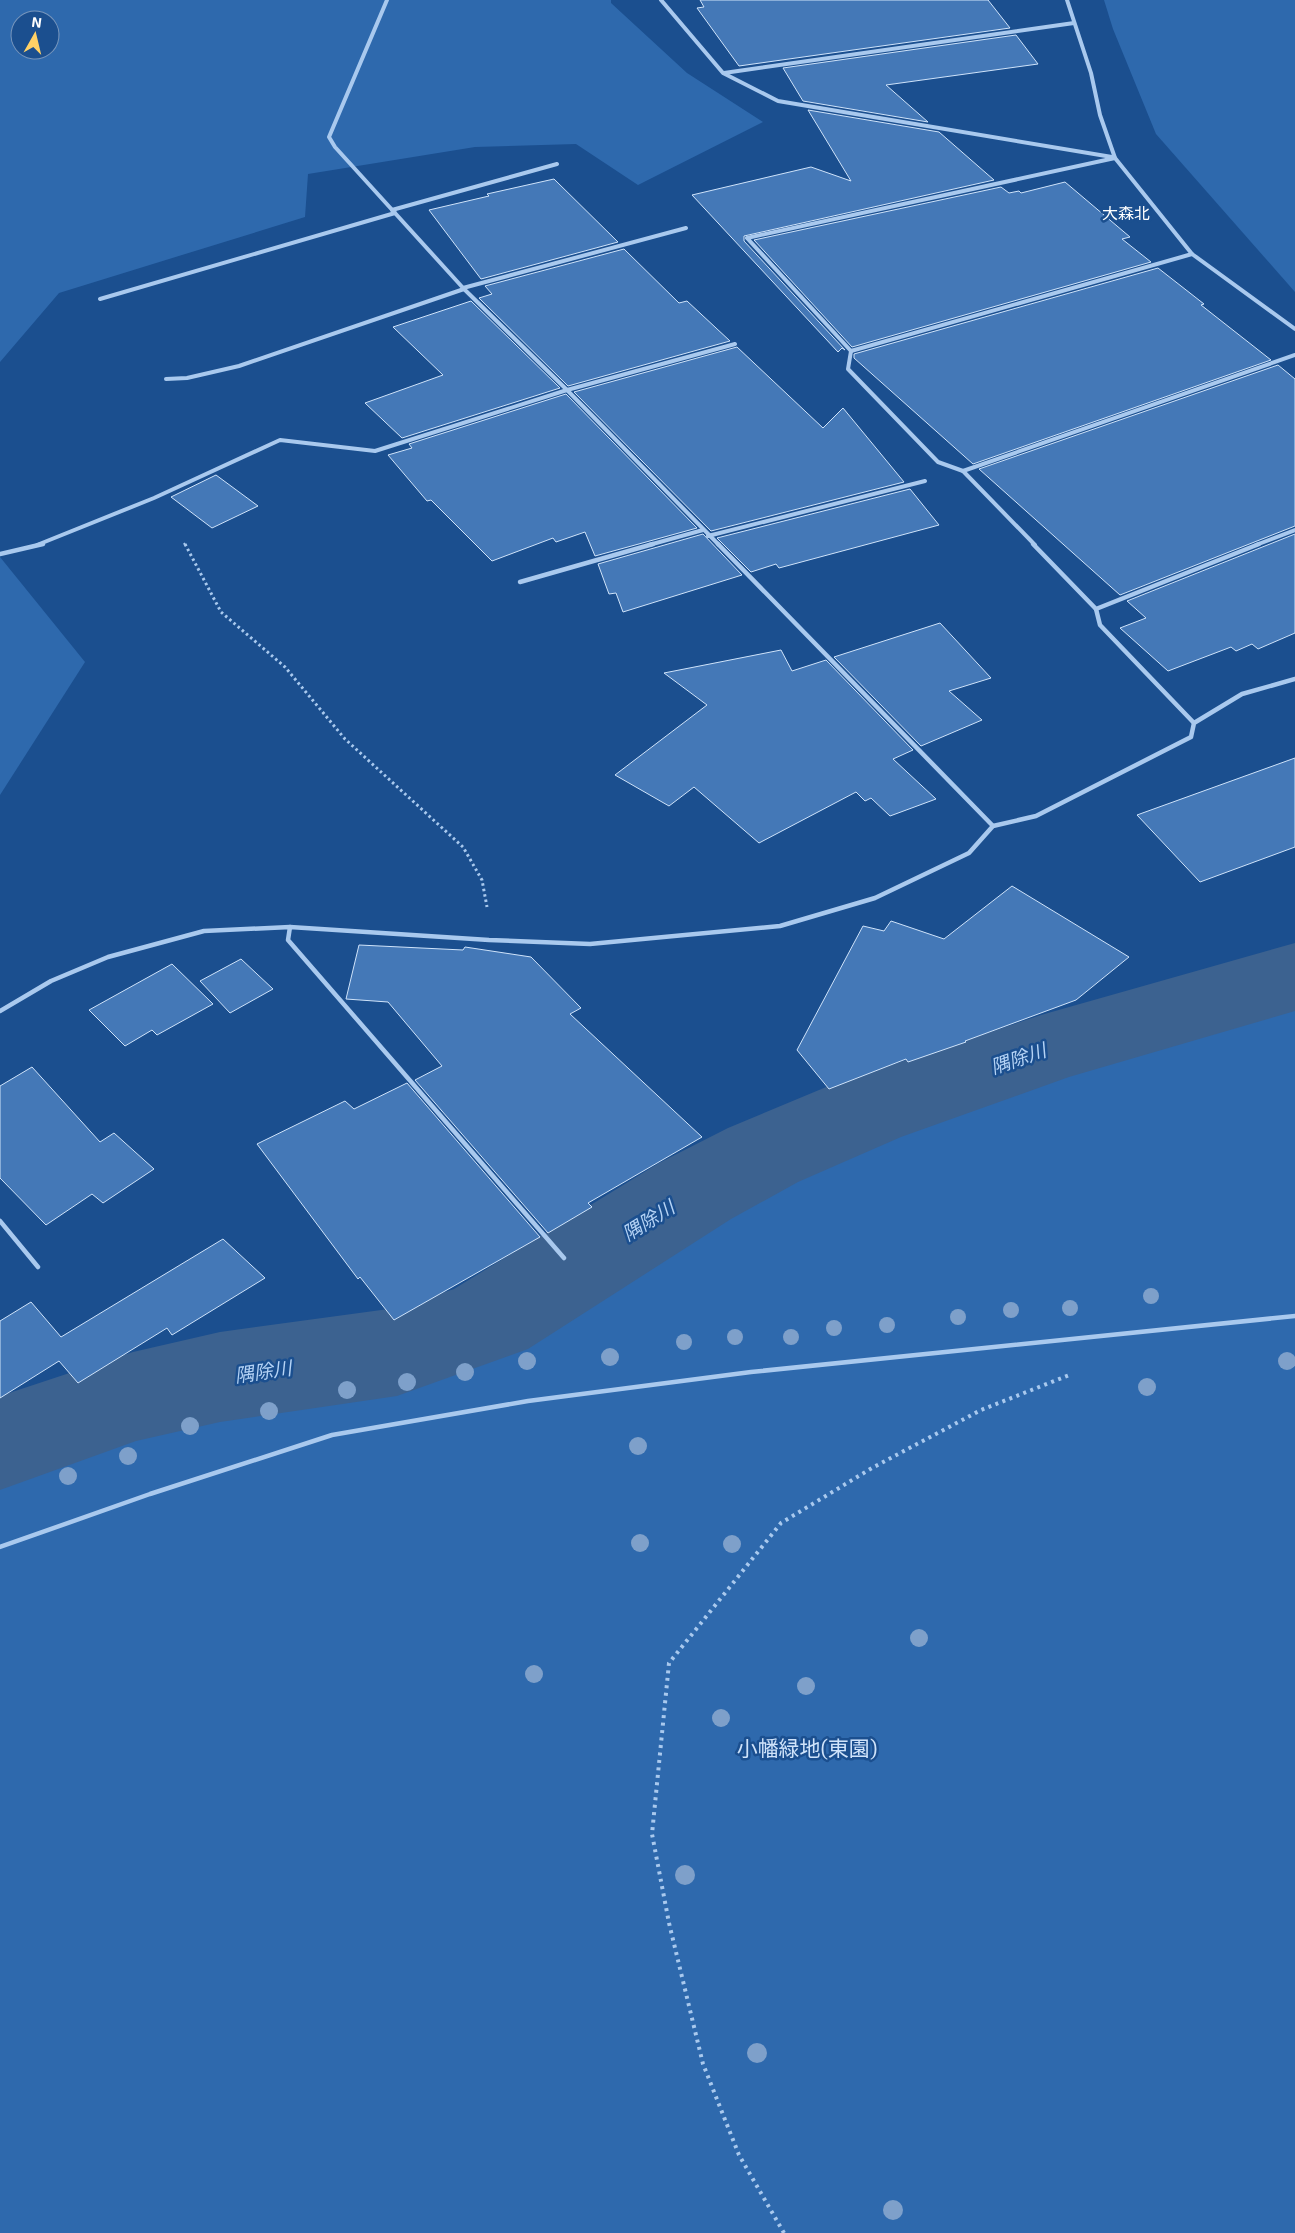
<svg xmlns="http://www.w3.org/2000/svg" width="1295" height="2233" font-family="'Exo 2','Noto Sans JP',sans-serif">
  <style>
    .green { fill: #2e69ad; fill-rule: evenodd }
    .lines { fill: none; stroke-linecap: round; stroke-linejoin: round }
    .river { fill: #3c6290; fill-rule: evenodd }
    .building { fill: #4478b7; stroke: #cfe3fa }
    .path-far2 { stroke: #a9c9ee; stroke-width: 2; stroke-dasharray: 2 2.5; stroke-linecap: butt }
    .path-far1 { stroke: #a9c9ee; stroke-width: 3; stroke-dasharray: 2.5 3; stroke-linecap: butt }
    .path { stroke: #a9c9ee; stroke-width: 4; stroke-dasharray: 3 4.5; stroke-linecap: butt }
    .service { stroke: #a9c9ee; stroke-width: 4.5 }
    .minor-far1 { stroke: #a9c9ee; stroke-width: 4 }
    .minor { stroke: #a9c9ee; stroke-width: 4.5 }
    .tree { fill: #7ea0ca }
    .labels { text-anchor: middle; dominant-baseline: central; stroke-width: 5; stroke-linejoin: round; paint-order: stroke }
    .far-quarter-label { font-size: 16px; fill: #fff; stroke: #1b4f8f }
    .water-label { font-size: 19px; font-style: italic; fill: #b5d3f5; stroke: #1b4f8f }
    .near-park-label { font-size: 21px; fill: #cfe3fa; stroke: #1b4f8f }
  </style>
  <rect width="100%" height="100%" fill="#1b4f8f"/>
  <g class="green">
    <path d="M0 0H611V3L687 73 763 122 638 185 576 144 475 147 308 174 305 217 59 293 0 362ZM20 20H50V50H20Z"/>
    <polygon points="1104,0 1295,0 1295,292 1156,134 1113,29"/>
    <polygon points="0,557 85,662 0,795"/>
    <polygon points="1295,966 1295,2233 0,2233 0,1458 170,1400 543,1338 584,1256 656,1186 849,1101 1112,1015"/>
  </g>
  <g class="lines">
    <polygon class="river" points="1295,943 1295,1011 1069,1077 901,1137 798,1182 731,1219 528,1349 397,1396 220,1422 136,1441 0,1490 0,1396 133,1352 220,1332 396,1308 454,1289 659,1163 728,1128 831,1085 1041,1015"/>
  </g>
  <g class="building">
    <polygon points="700,0 988,0 1010,28 739,66 697,8 704,7"/>
    <polygon points="1016,35 1038,64 886,85 928,122 803,101 783,68"/>
    <polygon points="808,110 939,132 994,180 744,236 744,241 845,350 842,348 838,352 692,195 811,167 851,181"/>
    <polygon points="554,179 618,242 481,279 429,210 489,196 487,194"/>
    <polygon points="1065,182 1130,237 1122,239 1151,262 852,347 754,240 1001,187 1009,193 1019,191 1021,193"/>
    <polygon points="624,249 679,303 687,301 730,341 568,386 479,298 492,294 485,286"/>
    <polygon points="1158,268 1204,304 1201,305 1271,360 973,464 854,358 854,354"/>
    <polygon points="471,301 560,388 402,438 365,403 443,375 393,327"/>
    <polygon points="737,347 823,428 843,408 904,482 711,531 574,392"/>
    <polygon points="1278,365 1295,379 1295,526 1120,595 979,469"/>
    <polygon points="566,394 697,528 595,556 585,532 556,542 553,538 492,561 431,500 427,501 388,455 412,448 409,444"/>
    <polygon points="216,475 258,506 212,528 171,497"/>
    <polygon points="910,489 939,525 779,568 776,564 751,572 717,538"/>
    <polygon points="703,534 742,575 623,612 616,593 609,594 598,564"/>
    <polygon points="1295,534 1295,633 1258,649 1252,644 1236,651 1231,647 1168,671 1120,628 1146,618 1127,601"/>
    <polygon points="940,623 991,678 949,691 982,720 921,746 834,657"/>
    <polygon points="781,650 792,671 826,660 913,750 893,759 936,799 890,816 871,798 865,801 856,792 759,843 694,787 669,806 615,775 707,705 664,673"/>
    <polygon points="1295,758 1295,847 1200,882 1137,815"/>
    <polygon points="1012,886 1129,957 1076,1000 965,1041 966,1042 908,1062 906,1059 829,1089 797,1050 863,926 884,931 891,921 944,939"/>
    <polygon points="359,945 463,950 465,947 531,957 581,1008 570,1014 702,1137 588,1203 592,1207 548,1233 415,1080 442,1066 388,1002 346,999"/>
    <polygon points="241,959 273,989 230,1013 200,981"/>
    <polygon points="172,964 213,1004 157,1035 152,1030 125,1046 89,1010"/>
    <polygon points="32,1067 100,1142 114,1133 154,1169 103,1203 92,1194 46,1225 0,1178 0,1086"/>
    <polygon points="407,1083 540,1237 394,1320 360,1277 358,1279 257,1144 345,1101 354,1109"/>
    <polygon points="223,1239 265,1278 172,1335 167,1328 78,1383 59,1361 0,1398 0,1321 31,1302 61,1337"/>
  </g>
  <g class="lines">
    <polyline class="path-far2" points="184,543 185,545"/>
    <polyline class="path-far1" points="185,544 221,612 285,667 345,739 463,847 482,880 487,907"/>
    <polyline class="path" points="784,2233 739,2155 703,2064 669,1923 652,1834 669,1663 781,1523 872,1468 981,1410 1072,1374"/>
    <polyline class="service" points="0,1547 150,1494 332,1435 528,1401 751,1372 1295,1316"/>
    <g class="minor-far1">
      <polyline points="387,0 329,137 335,147 464,289 567,390 719,545"/>
      <polyline points="661,0 723,73 778,101 1112,157"/>
      <polyline points="1067,0 1091,73 1100,115 1115,158 1192,254 1295,329"/>
      <polyline points="724,73 1074,23"/>
      <polyline points="392,210 557,164"/>
      <polyline points="463,288 686,228"/>
      <polyline points="100,299 395,213"/>
      <polyline points="851,351 747,238 1115,158"/>
      <polyline points="851,351 1192,254"/>
      <polyline points="851,351 848,369 938,462 963,471"/>
      <polyline points="166,379 187,378 239,366 464,289"/>
      <polyline points="708,536 925,481"/>
      <polyline points="37,545 154,498 280,440 375,451 567,390 735,344"/>
      <polyline points="649,545 703,530"/>
      <polyline points="1035,545 963,471 1295,355"/>
      <polyline points="1256,545 1295,530"/>
    </g>
    <g class="minor">
      <polyline points="718,544 993,826"/>
      <polyline points="1033,544 1096,609 1259,544"/>
      <polyline points="0,554 43,544"/>
      <polyline points="520,582 653,544"/>
      <polyline points="1096,609 1100,625 1194,723"/>
      <polyline points="290,927 288,940 564,1258"/>
      <polyline points="0,1011 51,981 108,957 204,931 290,927 489,940 590,944 780,926 875,898 969,853 993,826 1036,816 1191,737 1194,723 1242,694 1295,679"/>
      <polyline points="0,1221 38,1267"/>
    </g>
  </g>
  <g class="tree">
    <circle cx="1151" cy="1296" r="8"/>
    <circle cx="1070" cy="1308" r="8"/>
    <circle cx="1011" cy="1310" r="8"/>
    <circle cx="958" cy="1317" r="8"/>
    <circle cx="887" cy="1325" r="8"/>
    <circle cx="834" cy="1328" r="8"/>
    <circle cx="735" cy="1337" r="8"/>
    <circle cx="791" cy="1337" r="8"/>
    <circle cx="684" cy="1342" r="8"/>
    <circle cx="610" cy="1357" r="9"/>
    <circle cx="527" cy="1361" r="9"/>
    <circle cx="1287" cy="1361" r="9"/>
    <circle cx="465" cy="1372" r="9"/>
    <circle cx="407" cy="1382" r="9"/>
    <circle cx="1147" cy="1387" r="9"/>
    <circle cx="347" cy="1390" r="9"/>
    <circle cx="269" cy="1411" r="9"/>
    <circle cx="190" cy="1426" r="9"/>
    <circle cx="638" cy="1446" r="9"/>
    <circle cx="128" cy="1456" r="9"/>
    <circle cx="68" cy="1476" r="9"/>
    <circle cx="640" cy="1543" r="9"/>
    <circle cx="732" cy="1544" r="9"/>
    <circle cx="919" cy="1638" r="9"/>
    <circle cx="534" cy="1674" r="9"/>
    <circle cx="806" cy="1686" r="9"/>
    <circle cx="721" cy="1718" r="9"/>
    <circle cx="685" cy="1875" r="10"/>
    <circle cx="757" cy="2053" r="10"/>
    <circle cx="893" cy="2210" r="10"/>
  </g>
  <g class="labels">
    <g class="far-quarter-label">
      <text x="1126" y="212">大森北</text>
    </g>
    <g class="water-label">
      <text transform="translate(1018 1058) rotate(-19)">隅除川</text>
      <text transform="translate(648 1220) rotate(-32)">隅除川</text>
      <text transform="translate(263 1371) rotate(-8)">隅除川</text>
    </g>
    <g class="near-park-label">
      <text x="807" y="1747">小幡緑地(東園)</text>
    </g>
  </g>
  <g transform="translate(35 35) rotate(8)"><circle r="24" fill="#1b4f8f" stroke="#7695bc"/>
  <path d="M0-4L9 19L0 12L-9 19Z" fill="#ffd166"/>
  <text y="-8" font-size="14" font-weight="bold" text-anchor="middle" fill="#ffffff">N</text>
  </g>
</svg>
